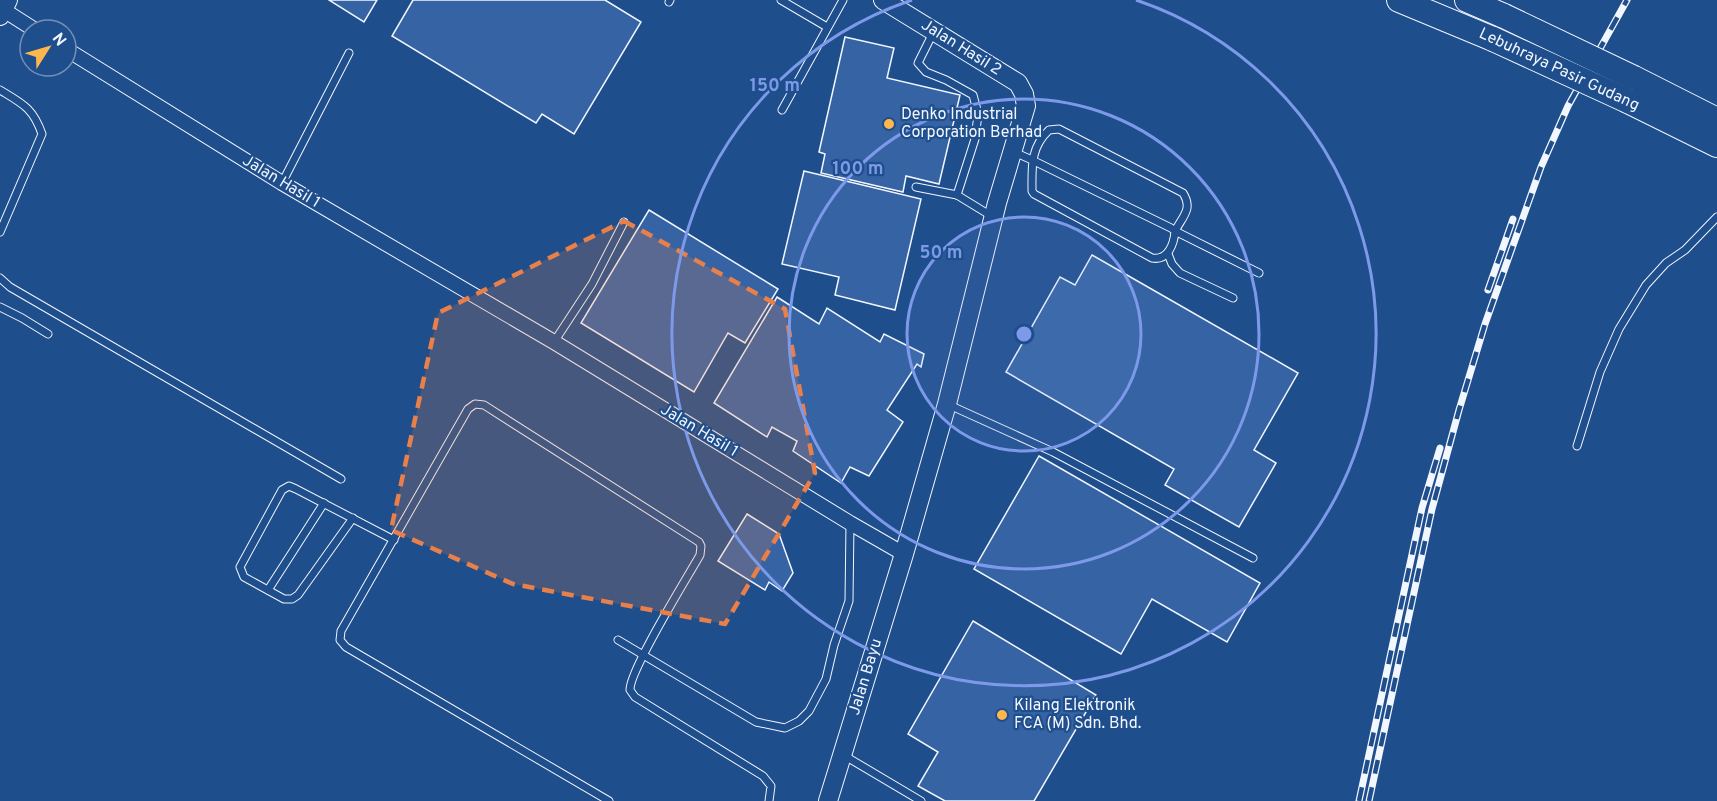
<svg xmlns="http://www.w3.org/2000/svg" width="1717" height="801" font-family="Overpass,sans-serif">
  <style>
    .building { fill: #3563a3; stroke: #f2f6ff; stroke-width: 1.5 }
    .lines { fill: none; stroke-linecap: round; stroke-linejoin: round }
    .service-casing { stroke: #f2f6ff; stroke-width: 9 }
    .minor-casing { stroke: #f2f6ff; stroke-width: 16 }
    .tertiary-casing { stroke: #f2f6ff; stroke-width: 20 }
    .trunk-casing { stroke: #f2f6ff; stroke-width: 26 }
    .service { stroke: #1f4e8c; stroke-width: 7 }
    .minor { stroke: #1f4e8c; stroke-width: 14 }
    .tertiary { stroke: #1f4e8c; stroke-width: 18 }
    .trunk { stroke: #1f4e8c; stroke-width: 24 }
    .rail-casing { stroke: #f2f6ff; stroke-width: 7 }
    .rail { stroke: #1f4e8c; stroke-width: 4.5; stroke-dasharray: 14; stroke-linecap: butt }
    .trunk-bridge-casing { stroke: #f2f6ff; stroke-width: 26; stroke-linecap: butt }
    .trunk-bridge { stroke: #1f4e8c; stroke-width: 24 }
    .marked { fill: #ea8049; fill-opacity: 0.2; stroke: #ea8049; stroke-width: 4.5; stroke-dasharray: 12 8; stroke-linejoin: round }
    .ring { fill: none; stroke: #7d9aea; stroke-width: 3 }
    .poi-dot { fill: #ffb74d; stroke: #1f4e8c; stroke-width: 2 }
    .labels { text-anchor: middle; dominant-baseline: central; stroke-width: 4.5; stroke-linejoin: round; paint-order: stroke }
    .street-label { font-size: 16px; fill: #f2f6ff; stroke: #1f4e8c }
    .poi-label { font-size: 16px; fill: #f2f6ff; stroke: #1f4e8c; text-anchor: start }
    .centre { fill: #7d9aea; stroke: #1f4e8c; stroke-width: 3 }
    .ring-label { font-size: 18px; text-anchor: middle; font-weight: bold; fill: #7d9aea; stroke: #1f4e8c; stroke-width: 4.5; stroke-linejoin: round; paint-order: stroke }
  </style>
  <rect width="100%" height="100%" fill="#1f4e8c"/>
  <g class="building">
    <polygon points="329,0 377,0 364,22"/>
    <polygon points="413,0 605,0 641,22 574,134 542,114 536,123 392,36"/>
    <polygon points="845,37 894,48 887,78 960,95 939,184 906,176 903,192 821,173 825,154 819,152"/>
    <polygon points="804,171 921,199 895,310 835,295 839,277 782,264"/>
    <polygon points="649,210 778,289 745,343 728,333 694,392 581,323"/>
    <polygon points="1092,255 1298,373 1254,450 1276,463 1239,527 1165,485 1174,469 1006,372 1060,277 1075,285"/>
    <polygon points="777,297 819,324 827,308 880,342 884,334 924,354 921,367 917,364 887,410 903,422 869,476 850,467 841,483 793,451 797,441 772,427 767,437 714,403"/>
    <polygon points="1039,456 1260,583 1227,642 1152,599 1121,654 974,569"/>
    <polygon points="747,514 779,534 793,573 782,591 769,582 765,590 718,561"/>
    <polygon points="973,621 1096,695 1034,801 945,801 918,786 938,752 908,734"/>
  </g>
  <g class="lines">
    <g class="service-casing">
      <g id="service">
        <polyline points="781,0 827,27"/>
        <polyline points="669,2 670,0"/>
        <path d="M0 90C23 104 33 108 42 134L0 232"/>
        <polyline points="782,110 843,0"/>
        <path d="M1014 152 1032 160 1171 228 1175 231C1174 244 1168 261 1152 258L1034 194 1032 191C1032 167 1030 148 1049 130L1059 129 1183 193C1193 209 1183 216 1175 231L1259 273"/>
        <polyline points="282,183 349,53"/>
        <polyline points="916,187 957,195 975,139 978,114 973,95 946,80 926,72 918,63 933,33"/>
        <polyline points="957,195 993,217"/>
        <polyline points="1168,254 1172,264 1180,273 1233,298"/>
        <polyline points="0,278 10,287 341,479"/>
        <polyline points="0,307 22,318 48,334"/>
        <polyline points="554,342 592,284 624,222"/>
        <polyline points="947,404 1053,452 1253,558"/>
        <polyline points="1577,446 1600,372 1619,329 1646,285 1666,263 1685,250 1717,217"/>
        <polyline points="353,518 298,595 292,599 284,599 244,577 240,567 282,490 289,486 296,489 394,540"/>
        <polyline points="268,590 324,503"/>
        <polyline points="618,640 756,722 785,728 799,721 809,711 826,679 834,645 849,601 850,523"/>
        <polyline points="845,756 921,801"/>
        <path d="M609 801 346 647 340 640 341 631 468 409 475 404 484 405 699 542 701 546 700 555C687 578 629 671 630 690L635 697 763 776 771 786 769 801"/>
      </g>
    </g>
    <g class="minor-casing">
      <g id="minor">
        <polyline points="2,9 35,30"/>
        <polyline points="66,49 282,183 554,342 850,523 904,554"/>
      </g>
    </g>
    <g class="tertiary-casing">
      <g id="tertiary">
        <polyline points="0,16 8,0"/>
        <polyline points="828,801 904,554 947,404 997,203 1026,106 1024,94 1018,83 883,0"/>
      </g>
    </g>
    <g class="trunk-casing">
      <g id="trunk">
        <polyline points="1399,0 1493,39"/>
        <polyline points="1467,0 1504,16"/>
        <polyline points="1634,78 1717,120"/>
        <polyline points="1628,101 1717,145"/>
      </g>
    </g>
    <use href="#service" class="service"/>
    <use href="#minor" class="minor"/>
    <use href="#tertiary" class="tertiary"/>
    <use href="#trunk" class="trunk"/>
    <g class="rail-casing">
      <g id="rail">
        <polyline points="1488,290 1513,219"/>
        <polyline points="1359,801 1422,508 1440,448"/>
        <polyline points="1369,801 1432,509 1459,410 1485,324 1541,167 1568,106 1627,0"/>
      </g>
    </g>
    <use href="#rail" class="rail"/>
    <g class="trunk-bridge-casing">
      <g id="trunk-bridge">
        <polyline points="1504,16 1634,78"/>
        <polyline points="1493,39 1628,101"/>
      </g>
    </g>
    <use href="#trunk-bridge" class="trunk-bridge"/>
  </g>
  <path class="marked" d="M624 221 785 309 815 473 725 624 513 584 391 530 438 313Z"/>
  <circle cx="1024" cy="334" r="117" fill="#7d9aea" fill-opacity=".12"/>
  <g class="ring">
    <circle cx="1024" cy="334" r="117"/>
    <circle cx="1024" cy="334" r="235"/>
    <path d="M1136 0A352 352 0 1 1 912 0"/>
  </g>
  <g class="poi-dot">
    <circle cx="889" cy="124" r="6"/>
    <circle cx="1002" cy="715" r="6"/>
  </g>
  <g class="labels">
    <g class="street-label">
      <text transform="translate(961 48) rotate(32)">Jalan Hasil 2</text>
      <text transform="translate(1559 70) rotate(25)">Lebuhraya Pasir Gudang</text>
      <text transform="translate(281 182) rotate(31)">Jalan Hasil 1</text>
      <text transform="translate(699 431) rotate(31)">Jalan Hasil 1</text>
      <text transform="translate(866 677) rotate(-73)">Jalan Bayu</text>
    </g>
    <g class="poi-label">
      <text x="901" y="115">Denko Industrial<tspan x="901" dy="18">Corporation Berhad</tspan></text>
      <text x="1014" y="706">Kilang Elektronik<tspan x="1014" dy="18">FCA (M) Sdn. Bhd.</tspan></text>
    </g>
  </g>
  <circle cx="1024" cy="334" r="9" class="centre"/>
  <g class="ring-label">
    <text x="775" y="91">150 m</text>
    <text x="858" y="174">100 m</text>
    <text x="941" y="258">50 m</text>
  </g>
  <g transform="translate(48 48) rotate(53)"><circle r="28" fill="#1f4e8c" stroke="#7391ba" stroke-width="1.5"/>
  <path d="M0-4.5L10 22L0 15L-10 22Z" fill="#ffb74d"/>
  <text y="-9" font-size="16" font-weight="bold" text-anchor="middle" fill="#f2f6ff">N</text>
  </g>
</svg>
